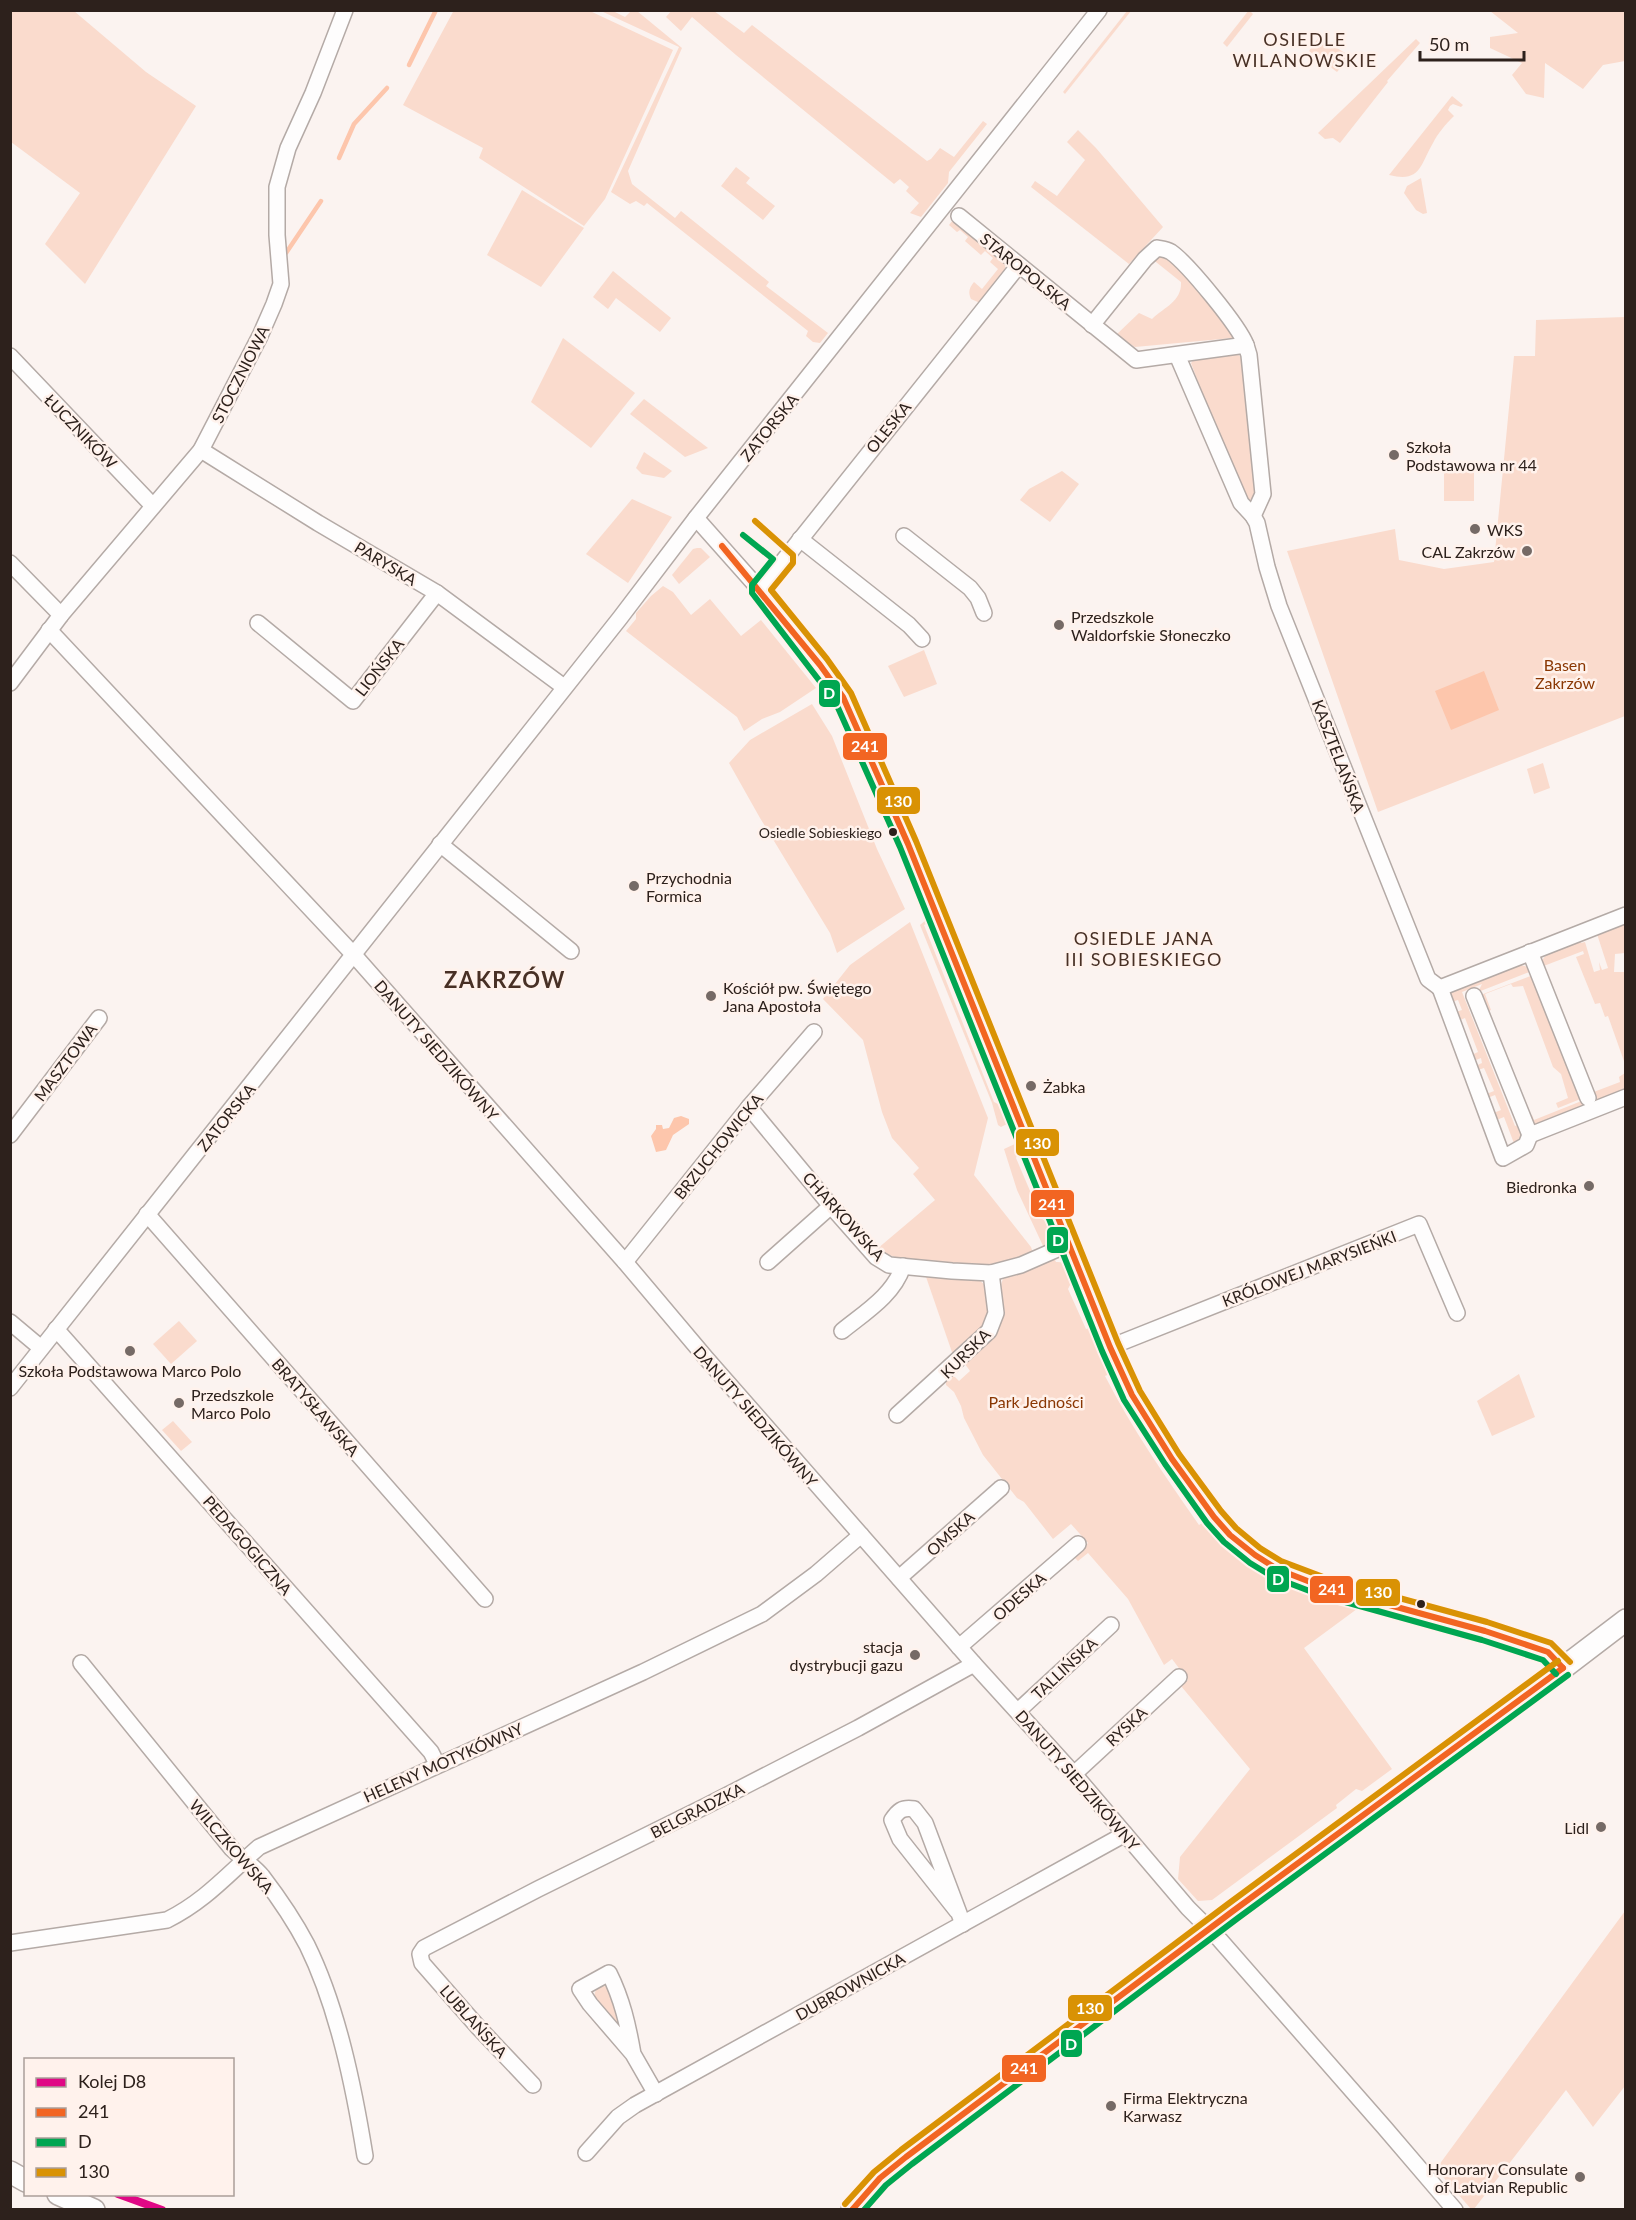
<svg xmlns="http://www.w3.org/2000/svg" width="1636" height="2220" font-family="Lato,sans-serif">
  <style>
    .green { fill: #fadbcd }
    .water { fill: #fdc6ac }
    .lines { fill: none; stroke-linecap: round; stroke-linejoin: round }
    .stream { stroke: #fdc6ac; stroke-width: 4.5 }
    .street-casing { stroke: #b4aaa6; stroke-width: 18 }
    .secondary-casing { stroke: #b4aaa6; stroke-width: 24 }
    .street { stroke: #fefdfd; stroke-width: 15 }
    .secondary { stroke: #fefdfd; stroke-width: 21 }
    .bus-1-casing { stroke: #fff2ec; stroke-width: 10 }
    .bus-2-casing { stroke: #fff2ec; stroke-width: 10 }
    .bus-3-casing { stroke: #fff2ec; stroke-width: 10 }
    .bus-1 { stroke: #f26522; stroke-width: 6 }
    .bus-2 { stroke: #00a651; stroke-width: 6 }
    .bus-3 { stroke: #d99204; stroke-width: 6 }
    .rail-1-casing { stroke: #fff2ec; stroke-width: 12 }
    .rail-1 { stroke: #e00885; stroke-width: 8 }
    .poi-dot { fill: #756a66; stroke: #fff2ec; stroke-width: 2 }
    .bus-dot { fill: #2d211c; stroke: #fff2ec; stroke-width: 2 }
    .labels { text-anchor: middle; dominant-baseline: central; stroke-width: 5; stroke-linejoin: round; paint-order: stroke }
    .bus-label { font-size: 14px; fill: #2d211c; stroke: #fff2ec; text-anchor: end }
    .street-label { font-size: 16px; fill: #2d211c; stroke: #fff2ec }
    .poi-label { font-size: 16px; fill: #2d211c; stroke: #fff2ec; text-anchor: start }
    .park-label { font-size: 16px; fill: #8a3703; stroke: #fff2ec }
    .neighbourhood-label { font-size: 18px; letter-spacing: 1.5px; fill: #483025; stroke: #fff2ec }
    .district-label { font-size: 22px; font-weight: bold; letter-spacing: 1.5px; fill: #483025; stroke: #fff2ec }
    .line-badge { stroke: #fff2ec; stroke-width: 2 }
    .badge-label { font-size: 16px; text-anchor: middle; font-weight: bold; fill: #fff }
  </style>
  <rect width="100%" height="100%" fill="#fbf3f0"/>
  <g class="green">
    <polygon points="454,10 590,11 673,50 605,199 584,226 479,158 483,148 403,105"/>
    <polygon points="672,10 714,11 744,33 752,25 927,161 931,159 940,148 954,157 983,121 987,124 949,172 948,183 921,217 910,213 919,203 906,191 909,187 900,179 894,184 736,55 692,17 681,31 666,17"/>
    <polygon points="1249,10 1253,14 1227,47 1223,43"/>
    <polygon points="10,11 74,11 146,72 196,106 85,284 45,244 80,193 11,142"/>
    <polygon points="601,11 613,11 625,17 631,11 637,11 682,48 628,171 632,184 675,218 681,211 769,282 766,286 828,333 820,343 813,342 806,336 808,331 647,203 644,206 636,201 630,204 611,192 679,47"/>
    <polygon points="1127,11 1131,11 1065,94 1063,92"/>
    <polygon points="1490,11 1625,11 1625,61 1603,65 1583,89 1545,63 1544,98 1526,94 1512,75 1522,63 1490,48 1490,37 1518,33"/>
    <polygon points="1319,37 1350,56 1337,72 1309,51"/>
    <polygon points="1416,39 1420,43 1387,81 1388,82 1340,143 1333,138 1325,139 1318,133"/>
    <path d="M1452 96 1463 105 1461 107 1453 104 1450 106 1448 110 1454 116C1445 125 1438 133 1433 143 1420 165 1421 183 1389 175Z"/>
    <polygon points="1078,130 1096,148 1163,227 1129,264 1031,187 1035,181 1057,196 1085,160 1067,142"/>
    <polygon points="736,167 750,178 746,183 775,206 763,220 721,186"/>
    <polygon points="1421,178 1427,213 1423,214 1416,210 1404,193 1407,186"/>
    <polygon points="522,190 584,228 541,287 487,255"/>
    <path d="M953 220 1004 261 1006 270 980 303 971 299C968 292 969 288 974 282L982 289 998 269 990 262 993 258 985 251 981 255 965 241 968 237 960 230 957 232 949 225Z"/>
    <path d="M1162 252 1231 326 1232 338 1135 347 1116 335 1139 313 1152 319C1165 307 1182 301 1181 282L1151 258Z"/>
    <polygon points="613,271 671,318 660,332 616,298 608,309 593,297"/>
    <polygon points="1625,317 1625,716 1378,812 1287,551 1395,529 1399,560 1444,569 1494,562 1514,356 1535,356 1536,320"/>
    <polygon points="563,338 635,393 591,448 531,402"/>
    <polygon points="1235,353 1243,358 1256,495 1250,500 1246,499 1217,433 1191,363 1194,359"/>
    <polygon points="644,399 708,448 685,457 630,414"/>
    <polygon points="644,452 672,471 664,478 642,474 636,468"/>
    <polygon points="1062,471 1079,484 1050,522 1020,500 1029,489"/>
    <polygon points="1474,472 1474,501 1444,501 1444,473"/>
    <polygon points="632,499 672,517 628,583 586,554"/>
    <polygon points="697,548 701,548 710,557 679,584 672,575 693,549"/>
    <polygon points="663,586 673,592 691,615 710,599 741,636 761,620 816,688 780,712 762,719 744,731 737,717 626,631 636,619 636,613 651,596"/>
    <polygon points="924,650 937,684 904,697 888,666"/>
    <polygon points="812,704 832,736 877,849 905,909 837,953 830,933 760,818 729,763 750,740"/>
    <polygon points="1543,763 1550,788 1534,794 1527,769"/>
    <polygon points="926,920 930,922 924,925 994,1102 998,1104 1005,1101 1013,1121 1001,1127 998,1125 992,1103 920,925"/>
    <path d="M1625 920V953L1615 954 1614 972H1625V1064L1608 1016 1605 1017 1600 1003 1595 1004 1576 957 1584 954 1583 951 1541 967C1541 953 1554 952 1566 947L1568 941 1579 937 1581 943 1585 942 1594 972 1600 970 1599 962 1602 970 1608 968 1597 934 1595 933Z"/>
    <path d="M910 922 988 1118 974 1175 1031 1247 1033 1253C1020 1258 1007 1264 993 1266 969 1269 895 1263 877 1249L935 1200 913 1174 919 1168 892 1138 882 1112 863 1040 823 999 850 965Z"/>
    <path d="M1520 965 1529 967 1532 971 1478 992 1482 984 1462 992 1515 1126 1521 1124 1526 1135 1515 1146 1504 1117 1494 1121 1491 1114 1501 1110 1495 1095 1485 1099 1484 1095 1494 1091 1484 1068 1475 1071 1473 1067 1482 1063 1481 1058 1471 1062 1469 1056 1478 1052 1465 1018 1455 1022 1452 1013 1462 1010 1458 1000 1448 1003C1449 991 1452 989 1463 985L1467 987Z"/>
    <polygon points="1533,975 1583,1098 1558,1108 1556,1103 1568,1098 1561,1074 1553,1067 1523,986 1513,987 1511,984 1485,994 1491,1010 1486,1012 1478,996"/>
    <polygon points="1625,1073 1625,1092 1603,1101 1595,1098 1591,1093 1620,1082 1619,1077"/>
    <polygon points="1584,1100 1584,1106 1533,1128 1527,1117 1532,1115 1534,1120"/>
    <polygon points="1021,1141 1022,1145 1016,1158 1042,1219 1051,1224 1054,1234 1052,1241 1048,1243 1050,1246 1044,1248 1017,1190 1004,1149"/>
    <path d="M1054 1258 1056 1262C1068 1261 1069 1270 1073 1279L1068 1289 1086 1329 1095 1326 1114 1372 1105 1376C1132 1429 1165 1476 1199 1525L1208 1519 1252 1562 1263 1570 1291 1584 1361 1606 1304 1648 1392 1769 1362 1791 1356 1789 1336 1805 1337 1808 1212 1900 1198 1901 1178 1879 1180 1857 1250 1769 1181 1686 1188 1680 1172 1659 1164 1665 1128 1599 1088 1553 1078 1561 1073 1556 1088 1543 1071 1524 1053 1539 1024 1502 1017 1498 983 1455 964 1418 961 1406 954 1392 946 1385V1380L950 1376 955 1377 959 1381 970 1371 965 1364 967 1361C985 1344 1007 1331 1003 1303 1002 1294 999 1288 1003 1279Z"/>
    <polygon points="925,1274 978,1279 985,1285 989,1320 954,1358"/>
    <polygon points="179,1321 197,1341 171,1364 153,1344"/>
    <polygon points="1519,1374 1535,1417 1492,1436 1477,1401"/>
    <polygon points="173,1421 192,1442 181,1451 162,1430"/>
    <polygon points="1625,1911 1625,2086 1593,2127 1566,2090 1474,2209 1471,2209 1436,2169"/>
    <path d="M606 1986 609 1987 624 2036 595 2000C593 1991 597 1986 606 1986Z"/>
  </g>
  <g class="water">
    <polygon points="1484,671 1499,710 1451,730 1435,691"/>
    <polygon points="681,1116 689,1119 689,1124 673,1135 666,1150 656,1152 651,1136 656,1129 656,1125 662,1125 663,1129 669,1128 674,1118"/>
  </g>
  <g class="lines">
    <g class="stream">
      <polyline points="409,65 436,10"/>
      <polyline points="339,158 354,124 387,88"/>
      <polyline points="286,253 321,201"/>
    </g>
    <g class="street-casing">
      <g id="street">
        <polyline points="959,216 1136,360 1246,345 1249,355 1263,494 1253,516"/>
        <path d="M1092 325 1145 259 1157 248C1162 249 1166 249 1171 252 1188 264 1239 326 1246 345"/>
        <polyline points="1177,355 1241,503 1253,516 1257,523 1267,567 1279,606 1428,979 1440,988"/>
        <polyline points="10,356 152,505"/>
        <polyline points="201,450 318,523 437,593 564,687"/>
        <polyline points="696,518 760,590 820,665 843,697 908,844 1110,1347 1132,1395 1172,1459 1214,1517 1230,1535 1255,1555 1277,1569 1323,1587 1485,1631 1548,1652 1563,1668"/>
        <polyline points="904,536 970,588 978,598 984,613"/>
        <polyline points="800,539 909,625 922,639"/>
        <polyline points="10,563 61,615"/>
        <polyline points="760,590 1019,265"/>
        <polyline points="258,623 353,701 437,593"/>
        <polyline points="49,630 354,955 625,1262 706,1358 974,1664 1074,1774 1188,1908 1220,1940 1384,2127 1455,2210"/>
        <polyline points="10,683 61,615 201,450 260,336 274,304 281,284 277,235 277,187 288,148 313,93 345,10"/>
        <polyline points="440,844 571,951"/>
        <polyline points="1530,952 1588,1098"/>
        <polyline points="1440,988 1503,1158 1526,1145 1530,1135"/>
        <polyline points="1440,988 1626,915"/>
        <polyline points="1474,996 1530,1135 1626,1097"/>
        <polyline points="749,1107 831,1206 876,1257 889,1265 952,1271 991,1273 1021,1265 1069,1244"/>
        <polyline points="10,1135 99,1018"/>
        <polyline points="147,1214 485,1599"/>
        <polyline points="625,1262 749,1107 814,1032"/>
        <polyline points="768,1262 831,1206"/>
        <polyline points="10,1322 41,1348"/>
        <polyline points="56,1329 431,1752 437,1764"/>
        <path d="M842 1331C864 1313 894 1295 903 1266"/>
        <polyline points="1110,1347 1419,1224 1457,1313"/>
        <polyline points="10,1388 620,618 696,518 1099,10"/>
        <polyline points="897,1415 989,1331 996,1313 991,1273"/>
        <polyline points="899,1578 1001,1488"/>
        <polyline points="959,1647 1078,1544"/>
        <path d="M81 1663 232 1849C241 1858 254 1866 262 1876 278 1897 295 1922 307 1945 338 2008 354 2088 365 2156"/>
        <polyline points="1018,1711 1111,1625"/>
        <polyline points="1074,1774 1179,1677"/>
        <path d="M957 1911 900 1839 892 1820C898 1811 902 1807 914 1809L925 1823 963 1924"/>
        <path d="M10 1943 167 1920C205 1901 227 1875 259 1847L643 1672 762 1614 816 1574 861 1535"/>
        <path d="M633 2054C628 2025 622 1999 609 1973L580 1989 590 2004 633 2054 656 2094"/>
        <polyline points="533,2085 478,2027 422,1963 420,1954 424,1948 538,1889 706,1806 858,1728 974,1664"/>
        <polyline points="586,2153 618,2117 635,2105 1125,1834"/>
      </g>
    </g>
    <g class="secondary-casing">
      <g id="secondary">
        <polyline points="10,2172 26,2181"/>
        <polyline points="58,2194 94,2210"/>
        <polyline points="852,2210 880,2178 906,2157 1233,1911 1563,1668 1626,1620"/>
      </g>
    </g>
    <use href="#street" class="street"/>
    <use href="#secondary" class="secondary"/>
    <g class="bus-1-casing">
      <g id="bus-1">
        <polyline points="722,546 820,665 843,697 908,844 1110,1347 1132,1395 1172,1459 1214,1517 1230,1535 1255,1555 1277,1569 1323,1587 1485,1631 1548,1652 1563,1668"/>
        <polyline points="852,2210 880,2178 906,2157 1233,1911 1563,1668"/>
      </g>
    </g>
    <g class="bus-2-casing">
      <g id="bus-2">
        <polyline points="743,535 773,559 752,585 752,593 835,701 900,847 1102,1351 1124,1400 1165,1464 1207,1523 1224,1542 1250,1563 1273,1577 1320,1595 1482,1640 1543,1660 1556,1674"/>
        <polyline points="864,2210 886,2185 912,2164 1238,1918 1568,1675"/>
      </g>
    </g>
    <g class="bus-3-casing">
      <g id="bus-3">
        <polyline points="755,521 793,555 793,563 771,590 827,659 851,693 916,841 1118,1343 1140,1391 1179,1454 1221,1511 1236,1528 1260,1548 1281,1561 1326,1578 1487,1622 1551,1643 1570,1662"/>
        <polyline points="845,2204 874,2172 901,2150 1228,1904 1558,1661"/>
      </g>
    </g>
    <use href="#bus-1" class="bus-1"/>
    <use href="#bus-2" class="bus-2"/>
    <use href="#bus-3" class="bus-3"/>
    <g class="rail-1-casing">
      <polyline id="rail-1" points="118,2194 162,2210"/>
    </g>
    <use href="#rail-1" class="rail-1"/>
  </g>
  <g class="poi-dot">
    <circle cx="1394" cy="455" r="6"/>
    <circle cx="1475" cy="529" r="6"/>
    <circle cx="1527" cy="551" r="6"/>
    <circle cx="1059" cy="625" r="6"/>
    <circle cx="634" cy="886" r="6"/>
    <circle cx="711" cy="996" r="6"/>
    <circle cx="1031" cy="1086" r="6"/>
    <circle cx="1589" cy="1186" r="6"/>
    <circle cx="130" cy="1351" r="6"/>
    <circle cx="179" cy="1403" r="6"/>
    <circle cx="915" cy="1655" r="6"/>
    <circle cx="1601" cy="1827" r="6"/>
    <circle cx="1111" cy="2106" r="6"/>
    <circle cx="1580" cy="2177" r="6"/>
  </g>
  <g class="bus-dot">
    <circle cx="893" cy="832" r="5"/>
    <circle cx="1421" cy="1604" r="5"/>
  </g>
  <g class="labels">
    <g class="bus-label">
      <text x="882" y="832">Osiedle Sobieskiego</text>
    </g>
    <g class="street-label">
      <text transform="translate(1026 271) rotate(39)">STAROPOLSKA</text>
      <text transform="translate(240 374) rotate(-63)">STOCZNIOWA</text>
      <text transform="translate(769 427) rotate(-51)">ZATORSKA</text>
      <text transform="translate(888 427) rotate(-51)">OLESKA</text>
      <text transform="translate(81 431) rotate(46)">ŁUCZNIKÓW</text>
      <text transform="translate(386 563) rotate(31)">PARYSKA</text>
      <text transform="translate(379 667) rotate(-52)">LIOŃSKA</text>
      <text transform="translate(1339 756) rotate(69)">KASZTELAŃSKA</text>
      <text transform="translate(437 1050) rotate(49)">DANUTY SIEDZIKÓWNY</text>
      <text transform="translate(65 1062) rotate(-53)">MASZTOWA</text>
      <text transform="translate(226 1117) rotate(-51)">ZATORSKA</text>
      <text transform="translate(718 1146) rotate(-51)">BRZUCHOWICKA</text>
      <text transform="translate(844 1216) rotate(48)">CHARKOWSKA</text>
      <text transform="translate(1309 1268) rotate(-21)">KRÓLOWEJ MARYSIEŃKI</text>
      <text transform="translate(965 1353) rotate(-45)">KURSKA</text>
      <text transform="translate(316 1407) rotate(49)">BRATYSŁAWSKA</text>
      <text transform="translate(756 1416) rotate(49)">DANUTY SIEDZIKÓWNY</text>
      <text transform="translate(950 1533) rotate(-42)">OMSKA</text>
      <text transform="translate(248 1545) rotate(49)">PEDAGOGICZNA</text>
      <text transform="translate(1019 1596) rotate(-41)">ODESKA</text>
      <text transform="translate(1064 1668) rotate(-43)">TALLIŃSKA</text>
      <text transform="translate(1126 1726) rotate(-43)">RYSKA</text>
      <text transform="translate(443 1762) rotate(-24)">HELENY MOTYKÓWNY</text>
      <text transform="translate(1078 1780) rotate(49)">DANUTY SIEDZIKÓWNY</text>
      <text transform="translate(697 1810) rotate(-27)">BELGRADZKA</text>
      <text transform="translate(232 1846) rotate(49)">WILCZKOWSKA</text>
      <text transform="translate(850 1986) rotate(-29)">DUBROWNICKA</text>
      <text transform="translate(474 2021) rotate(48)">LUBLAŃSKA</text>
    </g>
    <g class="poi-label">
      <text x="1406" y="446">Szkoła<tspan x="1406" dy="18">Podstawowa nr 44</tspan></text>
      <text x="1487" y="529">WKS</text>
      <text x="1515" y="551" text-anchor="end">CAL Zakrzów</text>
      <text x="1071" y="616">Przedszkole<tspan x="1071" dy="18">Waldorfskie Słoneczko</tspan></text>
      <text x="646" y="877">Przychodnia<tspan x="646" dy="18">Formica</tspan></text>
      <text x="723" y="987">Kościół pw. Świętego<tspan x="723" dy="18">Jana Apostoła</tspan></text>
      <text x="1043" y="1086">Żabka</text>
      <text x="1577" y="1186" text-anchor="end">Biedronka</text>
      <text x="130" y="1370" text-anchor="middle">Szkoła Podstawowa Marco Polo</text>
      <text x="191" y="1394">Przedszkole<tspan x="191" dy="18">Marco Polo</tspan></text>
      <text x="903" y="1646" text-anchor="end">stacja<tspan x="903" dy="18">dystrybucji gazu</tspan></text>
      <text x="1589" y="1827" text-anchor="end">Lidl</text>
      <text x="1123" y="2097">Firma Elektryczna<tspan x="1123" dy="18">Karwasz</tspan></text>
      <text x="1568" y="2168" text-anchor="end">Honorary Consulate<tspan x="1568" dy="18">of Latvian Republic</tspan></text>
    </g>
    <g class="park-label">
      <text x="1565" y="664">Basen<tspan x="1565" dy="18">Zakrzów</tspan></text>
      <text x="1036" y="1401">Park Jedności</text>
    </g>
    <g class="neighbourhood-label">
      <text x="1305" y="39">OSIEDLE<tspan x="1305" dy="21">WILANOWSKIE</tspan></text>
      <text x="1144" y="938">OSIEDLE JANA<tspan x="1144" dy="21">III SOBIESKIEGO</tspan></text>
    </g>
    <g class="district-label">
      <text x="505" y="979">ZAKRZÓW</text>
    </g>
  </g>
  <g class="line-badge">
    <rect x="818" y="679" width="23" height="29" rx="6" fill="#00a651"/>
    <rect x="842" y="732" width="46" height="29" rx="6" fill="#f26522"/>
    <rect x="876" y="786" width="45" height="29" rx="6" fill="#d99204"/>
    <rect x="1015" y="1128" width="45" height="29" rx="6" fill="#d99204"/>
    <rect x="1030" y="1189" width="45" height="29" rx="6" fill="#f26522"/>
    <rect x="1046" y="1226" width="23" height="28" rx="6" fill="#00a651"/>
    <rect x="1266" y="1565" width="24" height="28" rx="6" fill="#00a651"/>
    <rect x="1309" y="1575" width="45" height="29" rx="6" fill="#f26522"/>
    <rect x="1355" y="1578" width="46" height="29" rx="6" fill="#d99204"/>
    <rect x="1067" y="1994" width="46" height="28" rx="6" fill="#d99204"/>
    <rect x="1060" y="2029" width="23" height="29" rx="6" fill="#00a651"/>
    <rect x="1001" y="2054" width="46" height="29" rx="6" fill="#f26522"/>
  </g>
  <g class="badge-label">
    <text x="829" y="699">D</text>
    <text x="865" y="752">241</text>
    <text x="898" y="807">130</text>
    <text x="1037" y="1149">130</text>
    <text x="1052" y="1210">241</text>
    <text x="1058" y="1246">D</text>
    <text x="1278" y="1585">D</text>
    <text x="1332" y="1595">241</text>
    <text x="1378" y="1598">130</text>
    <text x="1090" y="2014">130</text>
    <text x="1071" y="2050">D</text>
    <text x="1024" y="2074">241</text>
  </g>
  <rect width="1636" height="2220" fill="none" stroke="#2d211c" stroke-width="24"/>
  <rect x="24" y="2058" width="210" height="138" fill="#fff2ec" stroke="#ab9e99" stroke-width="1.5"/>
  <rect x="36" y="2078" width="30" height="9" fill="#e00885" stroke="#ab9e99" stroke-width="1.5"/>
  <text x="78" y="2088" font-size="18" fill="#2d211c">Kolej D8</text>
  <rect x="36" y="2108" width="30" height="9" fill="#f26522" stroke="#ab9e99" stroke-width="1.5"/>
  <text x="78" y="2118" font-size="18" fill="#2d211c">241</text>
  <rect x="36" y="2138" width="30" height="9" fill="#00a651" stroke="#ab9e99" stroke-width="1.5"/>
  <text x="78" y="2148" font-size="18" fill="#2d211c">D</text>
  <rect x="36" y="2168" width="30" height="9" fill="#d99204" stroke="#ab9e99" stroke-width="1.5"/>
  <text x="78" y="2178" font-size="18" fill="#2d211c">130</text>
  <path d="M1420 51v9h104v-9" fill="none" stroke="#2d211c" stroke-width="3"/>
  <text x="1429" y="51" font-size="18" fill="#2d211c" stroke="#fff2ec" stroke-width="4.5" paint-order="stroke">50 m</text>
</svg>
